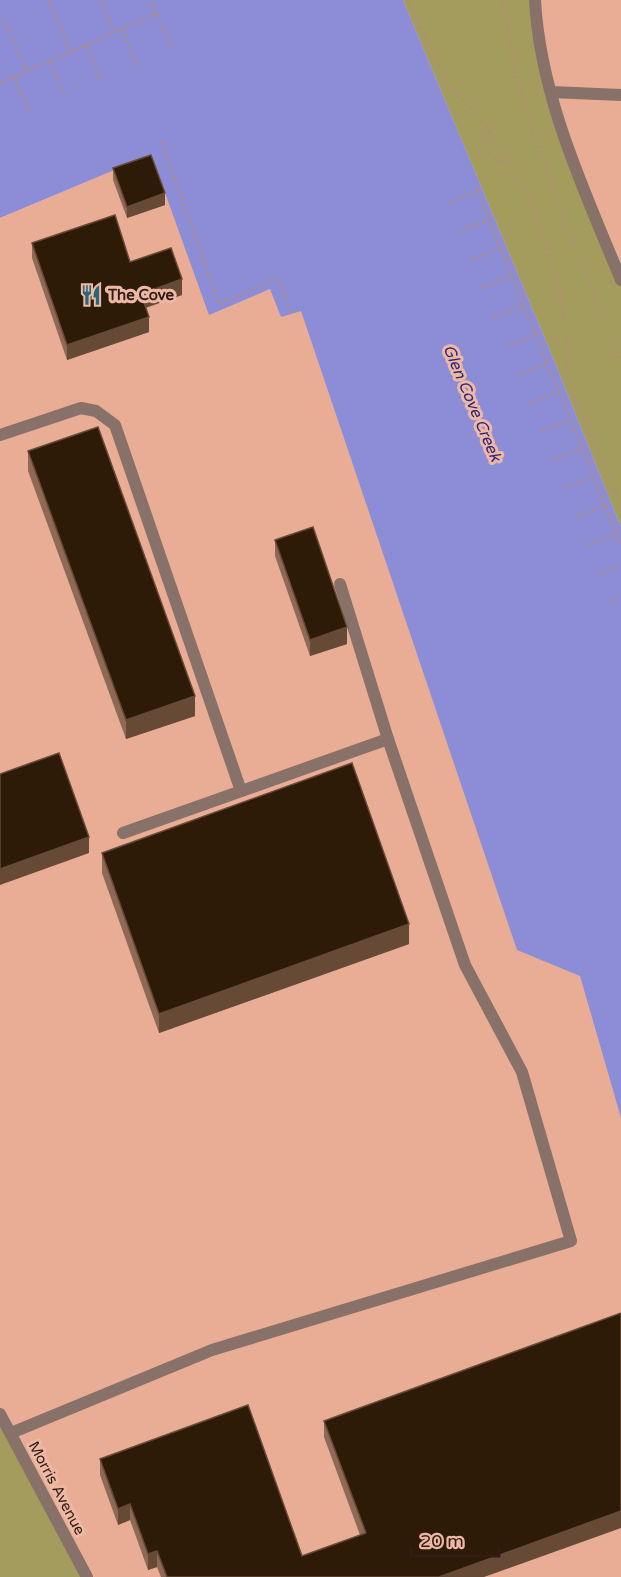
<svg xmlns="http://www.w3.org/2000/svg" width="621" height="1577" font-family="'Varela Round',sans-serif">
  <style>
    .built { fill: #e9ac95 }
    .green { fill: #a49c5d }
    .water { fill: #8c8dd6 }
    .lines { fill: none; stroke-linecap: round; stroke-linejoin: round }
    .path { stroke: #b58a79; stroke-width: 4; stroke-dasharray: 1.5 4.5; stroke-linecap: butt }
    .service { stroke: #877169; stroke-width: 12 }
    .minor { stroke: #877169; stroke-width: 12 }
    .wall { fill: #8e6a56 }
    .shaded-wall { fill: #674a36 }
    .building { fill: #2d1a07; stroke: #674a36; stroke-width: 1.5 }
    .labels { text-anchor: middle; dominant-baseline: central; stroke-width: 6; stroke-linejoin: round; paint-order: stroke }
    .poi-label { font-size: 15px; font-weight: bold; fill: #311d16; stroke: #eeb9a4; text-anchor: start }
    .street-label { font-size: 15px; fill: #311d16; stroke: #eeb9a4 }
    .water-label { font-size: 16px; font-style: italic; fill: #31267a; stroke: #eeb9a4 }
  </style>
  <rect width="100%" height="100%" fill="#eeb9a4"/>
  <g class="built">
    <polygon points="538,0 621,0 621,275 554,98"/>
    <polygon points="151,154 271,289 301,311 517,949 580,976 621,1118 621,1577 88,1577 0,1421 0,219"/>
  </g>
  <g class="green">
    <polygon points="403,0 538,0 554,98 621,275 621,527 551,353"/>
    <polygon points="0,1421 88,1577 0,1577"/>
  </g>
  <polygon class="water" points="0,0 403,0 551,353 621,527 621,1118 580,976 517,950 301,311 281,317 270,289 209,315 151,154 0,220 126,165 0,218"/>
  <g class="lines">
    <g class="path">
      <polyline points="101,0 113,33"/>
      <polyline points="408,0 448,85 482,120 508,161 530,202 542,229 559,285 567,339 567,371 574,395 621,502"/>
      <polyline points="503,0 514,66 532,131 565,215 564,223 569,232 621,359"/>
      <polyline points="49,1 71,52"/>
      <polyline points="156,14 174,52"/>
      <polyline points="4,20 27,71"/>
      <polyline points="122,29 138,69"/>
      <polyline points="86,45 102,84"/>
      <polyline points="50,62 65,98"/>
      <polyline points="14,77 30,115"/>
      <polyline points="0,83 156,14 150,0"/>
      <path d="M488 130C483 143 486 151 495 161H508"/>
      <polyline points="162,142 219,304 278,278 291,314"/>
      <polyline points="449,203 477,191 621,545"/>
      <polyline points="460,231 489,219"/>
      <polyline points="470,260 500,248"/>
      <polyline points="481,288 512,276"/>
      <polyline points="494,317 524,306"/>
      <polyline points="507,346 536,334"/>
      <polyline points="518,375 547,363"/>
      <polyline points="530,403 559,392"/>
      <polyline points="542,431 570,420"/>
      <polyline points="553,460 582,449"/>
      <polyline points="565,488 593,477"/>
      <polyline points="576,517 605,506"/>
      <polyline points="588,545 617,534"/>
      <polyline points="599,574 621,565"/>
      <polyline points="611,603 621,599"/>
    </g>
    <g class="service">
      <polyline points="551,92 621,95"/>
      <polyline points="0,435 81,408 96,411 115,425 241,791"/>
      <polyline points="340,584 388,739"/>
      <polyline points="11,1433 212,1350 571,1241 522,1072 465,965 388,739 123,833"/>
    </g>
    <g class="minor">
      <path d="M535 0C540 97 585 192 621 280"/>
      <polyline points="0,1414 87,1577"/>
    </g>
  </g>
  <g class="wall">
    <polygon points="113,168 165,205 127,218 113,180"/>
    <polygon points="32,243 130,262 182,295 146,308 149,332 67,360 32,258"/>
    <polygon points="28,451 195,716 126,739 28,471"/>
    <polygon points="275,540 347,644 310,656 275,556"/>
    <polygon points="102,853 409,944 159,1033 102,873"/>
    <polygon points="324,1421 484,1577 161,1577 157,1567 148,1570 130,1520 118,1525 100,1475 100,1459 302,1556 360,1535 324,1437"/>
  </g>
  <g class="shaded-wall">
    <polygon points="165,193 165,205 127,218 127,207"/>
    <polygon points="182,279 182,295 141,309 141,294"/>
    <polygon points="149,317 149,332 67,360 67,345"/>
    <polygon points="347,627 347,644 310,656 310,640"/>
    <polygon points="195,696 195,716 126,739 126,720"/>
    <polygon points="89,837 89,853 0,885 0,869"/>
    <polygon points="409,924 409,944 159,1033 159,1014"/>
    <polygon points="130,1504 130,1520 118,1525 118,1509"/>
    <polygon points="621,1511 621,1528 484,1577 439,1577"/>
    <polygon points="157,1551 157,1567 148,1570 148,1554"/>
  </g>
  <g class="building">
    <polygon points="151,155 165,193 127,207 113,168"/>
    <polygon points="115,215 130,262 171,248 182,279 141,294 149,317 67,345 32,243"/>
    <polygon points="98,427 195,696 126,720 28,451"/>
    <polygon points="313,527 347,627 310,640 275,540"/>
    <polygon points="59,753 89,837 0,869 0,774"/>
    <polygon points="352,763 409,924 159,1014 102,853"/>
    <polygon points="621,1313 621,1511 439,1577 167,1577 157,1551 148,1554 130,1504 118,1509 100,1459 248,1405 302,1556 366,1533 324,1421"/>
  </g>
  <defs>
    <g id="restaurant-bare" transform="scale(1.62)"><path d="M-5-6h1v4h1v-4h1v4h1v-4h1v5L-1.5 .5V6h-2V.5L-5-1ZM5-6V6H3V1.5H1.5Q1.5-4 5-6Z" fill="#27677c" stroke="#eeb9a4" stroke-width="2.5" paint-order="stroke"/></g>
  </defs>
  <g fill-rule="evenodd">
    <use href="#restaurant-bare" x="91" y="295"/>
  </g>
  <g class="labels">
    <g class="poi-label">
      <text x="108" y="295">The Cove</text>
    </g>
    <g class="street-label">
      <text transform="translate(57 1488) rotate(62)">Morris Avenue</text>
    </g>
    <g class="water-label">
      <text transform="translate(472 403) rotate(67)">Glen Cove Creek</text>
    </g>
  </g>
  <path d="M411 1547v9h88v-9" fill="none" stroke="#311d16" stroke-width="3"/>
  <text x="420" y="1547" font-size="18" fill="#311d16" stroke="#eeb9a4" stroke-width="4.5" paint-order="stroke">20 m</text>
</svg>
